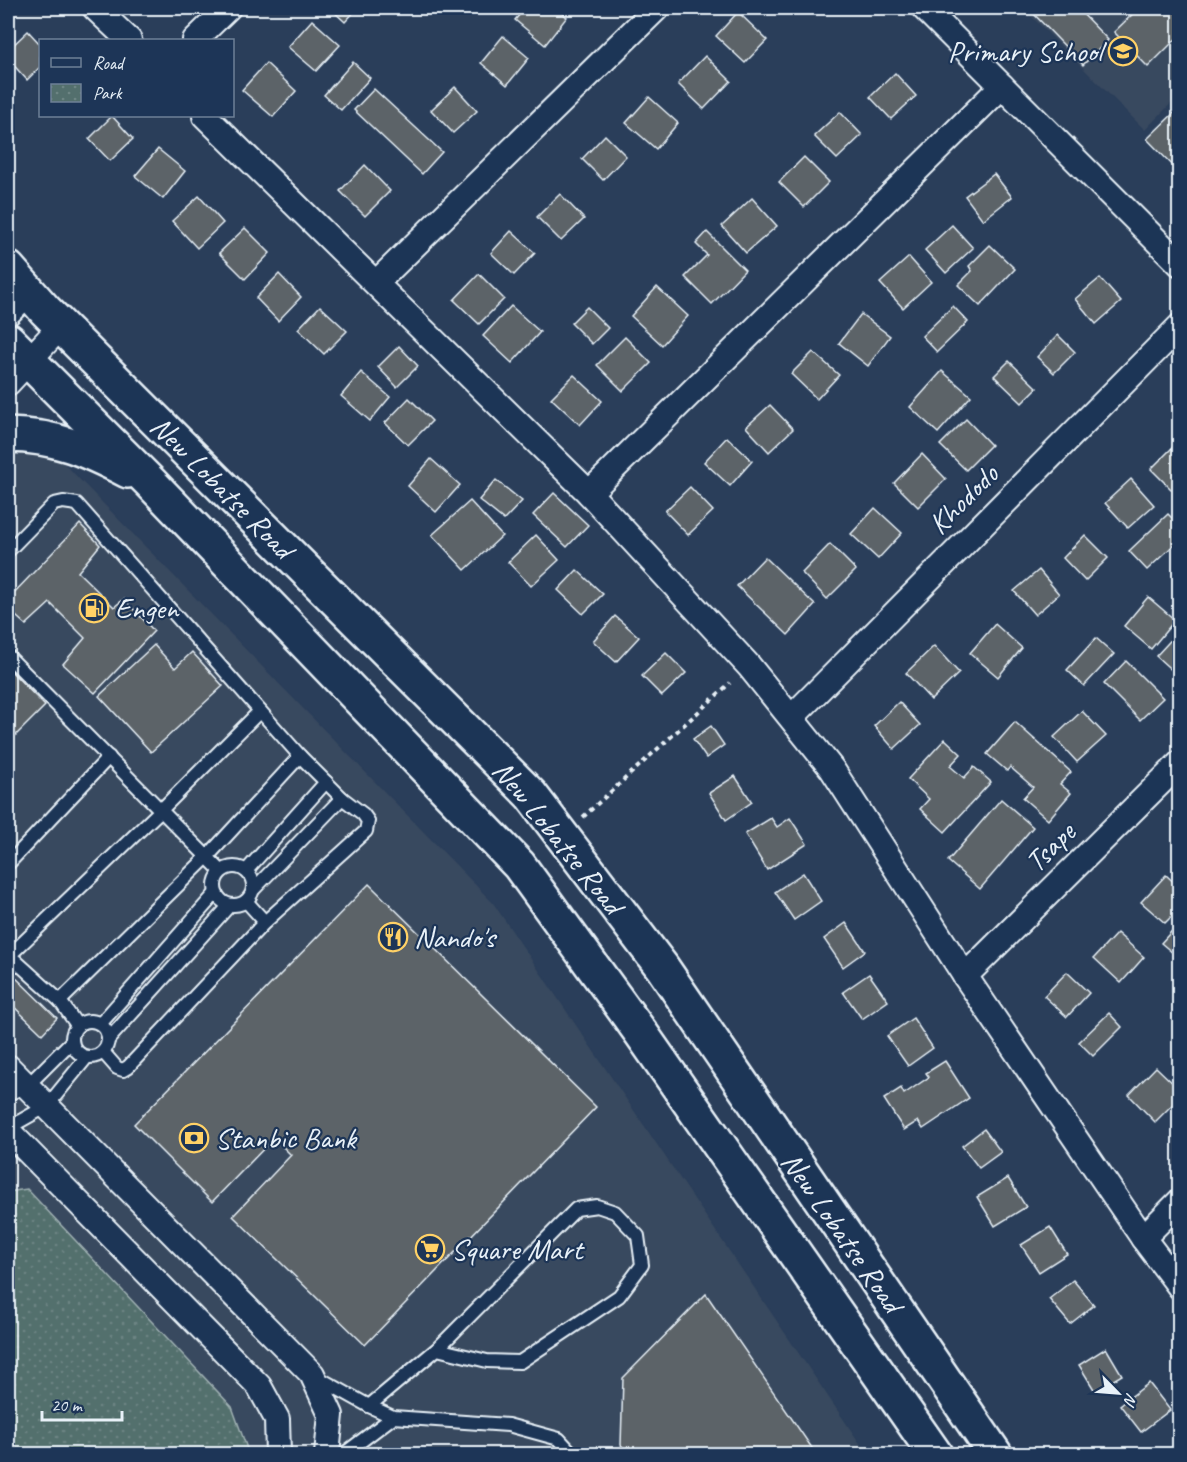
<svg xmlns="http://www.w3.org/2000/svg" width="1187" height="1462" font-family="Caveat,sans-serif">
  <style>
    .built { fill: #39495e }
    .park { fill: url(#park-dots); stroke: #9eb0b2; stroke-width: 1.5 }
    .building { fill: #5c6368; stroke: #e8f1f8; stroke-width: 1.5 }
    .lines { fill: none; stroke-linecap: round; stroke-linejoin: round }
    .service-casing { stroke: #e8f1f8; stroke-width: 16 }
    .minor-casing { stroke: #e8f1f8; stroke-width: 28 }
    .primary-casing { stroke: #e8f1f8; stroke-width: 38 }
    .path { stroke: #e8f1f8; stroke-width: 4; stroke-dasharray: 4.5 4.5; stroke-linecap: butt }
    .service { stroke: #1d3557; stroke-width: 12 }
    .minor { stroke: #1d3557; stroke-width: 24 }
    .primary { stroke: #1d3557; stroke-width: 33 }
    .labels { text-anchor: middle; dominant-baseline: central; stroke-width: 4.5; stroke-linejoin: round; paint-order: stroke }
    .poi-label { font-size: 30px; fill: #e8f1f8; stroke: #1d3557; text-anchor: start }
    .street-label { font-size: 30px; fill: #e8f1f8; stroke: #1d3557 }
  </style>
  <defs>
    <pattern id="park-dots" width="8" height="8" patternUnits="userSpaceOnUse" patternTransform="scale(1.5)"><rect width="8" height="8" fill="#536f6d"/><path d="M2 2h.1M6 6h.1" fill="none" stroke="#6c8483" stroke-width="1.8" stroke-linecap="round"/></pattern>
  </defs>
  <rect width="100%" height="100%" fill="#2a3e5a"/>
  <filter id="ink" filterUnits="userSpaceOnUse"><feTurbulence type="fractalNoise" baseFrequency=".0167" numOctaves="2"/><feDisplacementMap in="SourceGraphic" scale="12" xChannelSelector="R" yChannelSelector="G"/><feConvolveMatrix kernelMatrix="1 2 1 2 8 2 1 2 1" color-interpolation-filters="sRGB"/></filter>
  <g filter="url(#ink)">
    <g class="built">
      <polygon points="1023,8 1179,8 1179,95 1145,130"/>
      <polygon points="8,406 493,903 867,1454 8,1454"/>
    </g>
    <polygon class="park" points="27,1189 232,1407 249,1454 8,1454 8,1192"/>
    <g class="building">
      <polygon points="330,8 358,8 345,22"/>
      <polygon points="525,8 555,8 567,17 545,45 515,20"/>
      <polygon points="1028,8 1077,8 1108,40 1083,65"/>
      <polygon points="1139,8 1180,8 1180,35 1148,67 1114,32"/>
      <polygon points="738,12 767,40 745,63 716,36"/>
      <polygon points="312,20 340,45 316,71 288,47"/>
      <polygon points="28,31 40,44 40,67 27,80 8,59 8,50"/>
      <polygon points="503,36 529,58 507,85 481,63"/>
      <polygon points="705,56 731,81 704,109 678,84"/>
      <polygon points="353,62 370,78 341,110 324,95"/>
      <polygon points="266,63 296,91 273,117 242,90"/>
      <polygon points="895,73 916,96 891,119 870,97"/>
      <polygon points="455,87 477,111 453,133 431,110"/>
      <polygon points="374,89 442,152 422,174 354,110"/>
      <polygon points="649,97 678,123 656,149 626,123"/>
      <polygon points="840,112 862,135 837,159 814,136"/>
      <polygon points="1175,112 1180,116 1180,173 1147,139"/>
      <polygon points="112,116 133,139 110,161 89,139"/>
      <polygon points="605,135 626,156 603,180 582,159"/>
      <polygon points="158,149 185,171 163,199 135,176"/>
      <polygon points="804,157 829,182 804,207 779,182"/>
      <polygon points="365,165 390,191 365,216 340,191"/>
      <polygon points="994,174 1012,197 983,220 965,196"/>
      <polygon points="560,194 584,219 561,241 537,217"/>
      <polygon points="199,196 223,223 197,248 172,221"/>
      <polygon points="752,198 777,226 746,253 722,226"/>
      <polygon points="952,225 973,248 946,273 925,250"/>
      <polygon points="245,228 270,253 245,279 219,253"/>
      <polygon points="511,231 535,253 514,275 491,253"/>
      <polygon points="707,232 745,270 712,304 685,277 707,255 696,244"/>
      <polygon points="990,245 1015,269 980,306 958,285 972,271 969,266"/>
      <polygon points="909,257 931,282 903,308 880,283"/>
      <polygon points="279,274 301,297 278,321 256,298"/>
      <polygon points="479,274 504,299 479,324 454,300"/>
      <polygon points="1100,278 1121,302 1096,324 1075,299"/>
      <polygon points="657,287 688,316 662,345 631,316"/>
      <polygon points="320,306 347,331 324,354 298,329"/>
      <polygon points="511,306 540,332 512,363 483,336"/>
      <polygon points="953,306 968,322 937,352 922,336"/>
      <polygon points="587,307 608,328 592,344 571,323"/>
      <polygon points="861,314 890,336 868,366 839,343"/>
      <polygon points="1058,335 1075,352 1054,373 1037,357"/>
      <polygon points="625,337 651,363 623,391 597,365"/>
      <polygon points="399,346 418,366 397,387 378,367"/>
      <polygon points="813,352 839,375 817,399 791,374"/>
      <polygon points="1009,361 1037,388 1022,403 994,376"/>
      <polygon points="942,371 971,396 938,433 910,407"/>
      <polygon points="361,372 390,397 370,421 341,396"/>
      <polygon points="574,375 602,401 580,425 551,398"/>
      <polygon points="409,398 432,421 408,445 385,423"/>
      <polygon points="770,405 793,429 769,452 746,427"/>
      <polygon points="966,419 991,445 966,470 940,445"/>
      <polygon points="727,437 752,461 730,486 704,462"/>
      <polygon points="1175,445 1180,449 1180,486 1174,492 1151,469"/>
      <polygon points="922,454 946,479 918,507 894,483"/>
      <polygon points="431,459 460,485 436,512 408,486"/>
      <polygon points="1131,479 1154,505 1128,528 1105,503"/>
      <polygon points="496,480 522,501 504,520 479,500"/>
      <polygon points="690,487 713,511 688,535 665,511"/>
      <polygon points="554,493 588,525 567,547 533,515"/>
      <polygon points="470,501 502,536 465,570 432,535"/>
      <polygon points="875,508 902,533 878,559 851,534"/>
      <polygon points="1168,514 1180,526 1180,539 1147,570 1129,551"/>
      <polygon points="80,524 100,545 78,572 114,607 124,599 154,631 95,693 63,664 85,638 50,603 26,625 8,609 8,599"/>
      <polygon points="536,535 559,560 531,586 508,562"/>
      <polygon points="1085,535 1108,558 1085,581 1063,558"/>
      <polygon points="830,544 856,570 827,599 802,573"/>
      <polygon points="765,557 815,605 788,635 737,586"/>
      <polygon points="577,570 603,594 583,614 558,590"/>
      <polygon points="1039,570 1059,594 1035,615 1014,591"/>
      <polygon points="1148,597 1175,620 1151,649 1124,626"/>
      <polygon points="615,616 639,637 616,662 593,641"/>
      <polygon points="995,624 1022,648 998,677 970,653"/>
      <polygon points="1179,631 1180,672 1177,675 1156,656"/>
      <polygon points="1096,638 1114,654 1084,686 1067,670"/>
      <polygon points="154,645 175,668 192,652 223,686 151,752 99,696"/>
      <polygon points="934,646 959,673 931,700 906,673"/>
      <polygon points="666,653 686,673 662,696 642,676"/>
      <polygon points="1126,661 1163,698 1140,720 1104,684"/>
      <polygon points="8,668 45,706 8,743"/>
      <polygon points="899,702 920,725 894,749 874,726"/>
      <polygon points="1082,711 1106,736 1077,762 1054,737"/>
      <polygon points="1015,722 1071,772 1060,784 1071,793 1048,820 1023,798 1033,787 1010,767 1007,771 987,754"/>
      <polygon points="711,726 724,745 706,758 693,739"/>
      <polygon points="945,739 961,754 950,766 964,778 974,767 991,782 945,832 920,809 929,799 908,779"/>
      <polygon points="735,776 752,802 726,820 709,793"/>
      <polygon points="1001,799 1033,827 980,889 948,861"/>
      <polygon points="771,818 777,827 790,818 807,844 767,870 745,834"/>
      <polygon points="803,873 821,901 794,920 775,892"/>
      <polygon points="1166,875 1180,888 1180,908 1165,923 1141,902"/>
      <polygon points="369,884 596,1107 365,1345 233,1216 291,1155 274,1138 212,1202 134,1124"/>
      <polygon points="1180,922 1180,959 1161,943"/>
      <polygon points="846,923 865,951 843,967 824,939"/>
      <polygon points="1117,933 1144,957 1121,983 1094,958"/>
      <polygon points="8,970 57,1018 42,1034 8,1001"/>
      <polygon points="1067,972 1089,993 1067,1017 1044,996"/>
      <polygon points="869,974 888,1001 862,1019 843,992"/>
      <polygon points="1109,1013 1122,1027 1093,1056 1079,1042"/>
      <polygon points="913,1018 933,1048 908,1066 887,1036"/>
      <polygon points="945,1061 969,1098 923,1129 918,1121 904,1130 884,1099 901,1088 904,1094 929,1077 926,1073"/>
      <polygon points="1156,1067 1180,1090 1180,1097 1155,1122 1129,1095"/>
      <polygon points="984,1129 1001,1152 979,1168 962,1146"/>
      <polygon points="1008,1178 1026,1207 995,1226 977,1197"/>
      <polygon points="1050,1227 1067,1254 1039,1272 1021,1245"/>
      <polygon points="1073,1280 1094,1305 1070,1324 1049,1299"/>
      <polygon points="706,1294 814,1451 817,1454 630,1454 621,1445 623,1378"/>
      <polygon points="1106,1348 1122,1375 1095,1391 1079,1365"/>
      <polygon points="1149,1383 1170,1410 1141,1432 1120,1405"/>
    </g>
    <g class="lines">
      <g class="service-casing">
        <g id="service">
          <polyline points="8,551 54,504 63,502 77,504 300,756 342,798 363,814 368,821 366,831 265,922 128,1067 123,1070 117,1068 103,1052"/>
          <polyline points="8,656 221,871"/>
          <polyline points="8,864 109,757"/>
          <circle cx="234" cy="886" r="19"/>
          <polyline points="246,871 326,782"/>
          <polyline points="253,890 342,798"/>
          <polyline points="246,901 265,922"/>
          <polyline points="8,954 60,1001 207,857 300,756"/>
          <polyline points="9,956 161,810 260,711"/>
          <polyline points="60,1001 77,1025"/>
          <circle cx="90" cy="1039" r="18"/>
          <polyline points="101,1023 215,894"/>
          <polyline points="108,1040 229,906"/>
          <polyline points="8,1094 27,1086 71,1042"/>
          <polyline points="8,1128 47,1106 87,1057"/>
          <polyline points="315,1376 369,1406 437,1349 576,1209 597,1206 615,1212 638,1236 642,1265 619,1296 520,1362 487,1361 437,1349"/>
          <polyline points="369,1406 393,1417 508,1425 559,1439 573,1454"/>
          <polyline points="344,1454 393,1417"/>
        </g>
      </g>
      <g class="minor-casing">
        <g id="minor">
          <polyline points="95,8 129,40"/>
          <polyline points="924,8 1180,264"/>
          <polyline points="195,40 228,8"/>
          <polyline points="205,116 589,493 749,666 832,769 965,976 1143,1238 1180,1287"/>
          <polyline points="376,283 657,8"/>
          <polyline points="8,313 29,292"/>
          <polyline points="8,383 61,326"/>
          <polyline points="589,493 1002,86"/>
          <polyline points="792,717 1180,326"/>
          <polyline points="965,976 1180,763"/>
          <polyline points="8,1067 312,1374 331,1415 327,1454"/>
          <polyline points="8,1131 259,1386 277,1419 278,1454"/>
          <polyline points="1143,1238 1180,1201"/>
        </g>
      </g>
      <g class="primary-casing">
        <g id="primary">
          <polyline points="8,268 45,310 531,795 662,967 995,1454"/>
          <polyline points="8,340 151,483 519,865 641,1033 935,1454"/>
          <path d="M8 435C56 436 85 449 128 471"/>
        </g>
      </g>
      <polyline class="path" points="583,817 730,683"/>
      <use href="#service" class="service"/>
      <use href="#minor" class="minor"/>
      <use href="#primary" class="primary"/>
    </g>
  </g>
  <defs>
    <g id="school-ring" transform="scale(1.5)"><circle r="9.5" fill="#1d3557" stroke="#ffd166" stroke-width="1.5"/><path d="M0-5L7-2L0 1L-7-2ZM-4 1L0 2.5L4 1V4Q0 6-4 4Z" fill="#ffd166"/></g>
    <g id="fuel-ring" transform="scale(1.5)"><circle r="9.5" fill="#1d3557" stroke="#ffd166" stroke-width="1.5"/><path d="M-5.5-6h7V0h2V4h1.3V-2.5L3-4.5l.8-.8L6-3V5H2.5V1h-1V6h-7ZM-4.2-4.7v3.2H.2V-4.7Z" fill="#ffd166"/></g>
    <g id="restaurant-ring" transform="scale(1.5)"><circle r="9.5" fill="#1d3557" stroke="#ffd166" stroke-width="1.5"/><path d="M-5-6h1v4h1v-4h1v4h1v-4h1v5L-1.5 .5V6h-2V.5L-5-1ZM5-6V6H3V1.5H1.5Q1.5-4 5-6Z" fill="#ffd166"/></g>
    <g id="bank-ring" transform="scale(1.5)"><circle r="9.5" fill="#1d3557" stroke="#ffd166" stroke-width="1.5"/><path d="M-6-4H6V4H-6ZM0-2.3a2.3 2.3 0 1 0 0 4.6a2.3 2.3 0 1 0 0-4.6Z" fill="#ffd166"/></g>
    <g id="supermarket-ring" transform="scale(1.5)"><circle r="9.5" fill="#1d3557" stroke="#ffd166" stroke-width="1.5"/><path d="M-6-5.5h2.5l.6 2H6L4.5 2H-2.5L-4.4-4H-6ZM-1.5 3.2a1.3 1.3 0 1 0 .1 0ZM3 3.2a1.3 1.3 0 1 0 .1 0Z" fill="#ffd166"/></g>
  </defs>
  <g fill-rule="evenodd">
    <use href="#school-ring" x="1123" y="51"/>
    <use href="#fuel-ring" x="94" y="608"/>
    <use href="#restaurant-ring" x="393" y="937"/>
    <use href="#bank-ring" x="194" y="1138"/>
    <use href="#supermarket-ring" x="430" y="1249"/>
  </g>
  <g class="labels">
    <g class="poi-label">
      <text x="1102" y="51" text-anchor="end">Primary School</text>
      <text x="115" y="608">Engen</text>
      <text x="414" y="937">Nando's</text>
      <text x="215" y="1138">Stanbic Bank</text>
      <text x="451" y="1249">Square Mart</text>
    </g>
    <g class="street-label">
      <text transform="translate(222 487) rotate(45)">New Lobatse Road</text>
      <text transform="translate(963 499) rotate(-45)">Khododo</text>
      <text transform="translate(558 837) rotate(51)">New Lobatse Road</text>
      <text transform="translate(1050 847) rotate(-45)">Tsape</text>
      <text transform="translate(842 1232) rotate(55)">New Lobatse Road</text>
    </g>
  </g>
  <rect width="1187" height="1462" fill="none" stroke="#1d3557" stroke-width="30"/>
  <rect x="15" y="15" width="1157" height="1432" fill="none" stroke="#e8f1f8" stroke-width="2" filter="url(#ink)"/>
  <rect x="39" y="39" width="195" height="78" fill="#1d3557" stroke="#6e8097" stroke-width="1.5"/>
  <rect x="51" y="58" width="30" height="9" fill="#1d3557" stroke="#6e8097" stroke-width="1.5"/>
  <text x="93" y="69" font-size="18" fill="#e8f1f8">Road</text>
  <rect x="51" y="84" width="30" height="18" fill="url(#park-dots)" stroke="#6e8097" stroke-width="1.5"/>
  <text x="93" y="99" font-size="18" fill="#e8f1f8">Park</text>
  <g transform="translate(1118 1393) rotate(115)" stroke="#1d3557" stroke-width="4.5" paint-order="stroke">
  <path d="M0-4.5L10 22L0 15L-10 22Z" fill="#e8f1f8"/>
  <text y="-9" font-size="16" font-weight="bold" text-anchor="middle" fill="#e8f1f8">N</text>
  </g>
  <path d="M42 1411v9h80v-9" fill="none" stroke="#e8f1f8" stroke-width="3"/>
  <text x="51" y="1411" font-size="18" fill="#e8f1f8" stroke="#1d3557" stroke-width="4.5" paint-order="stroke">20 m</text>
</svg>
